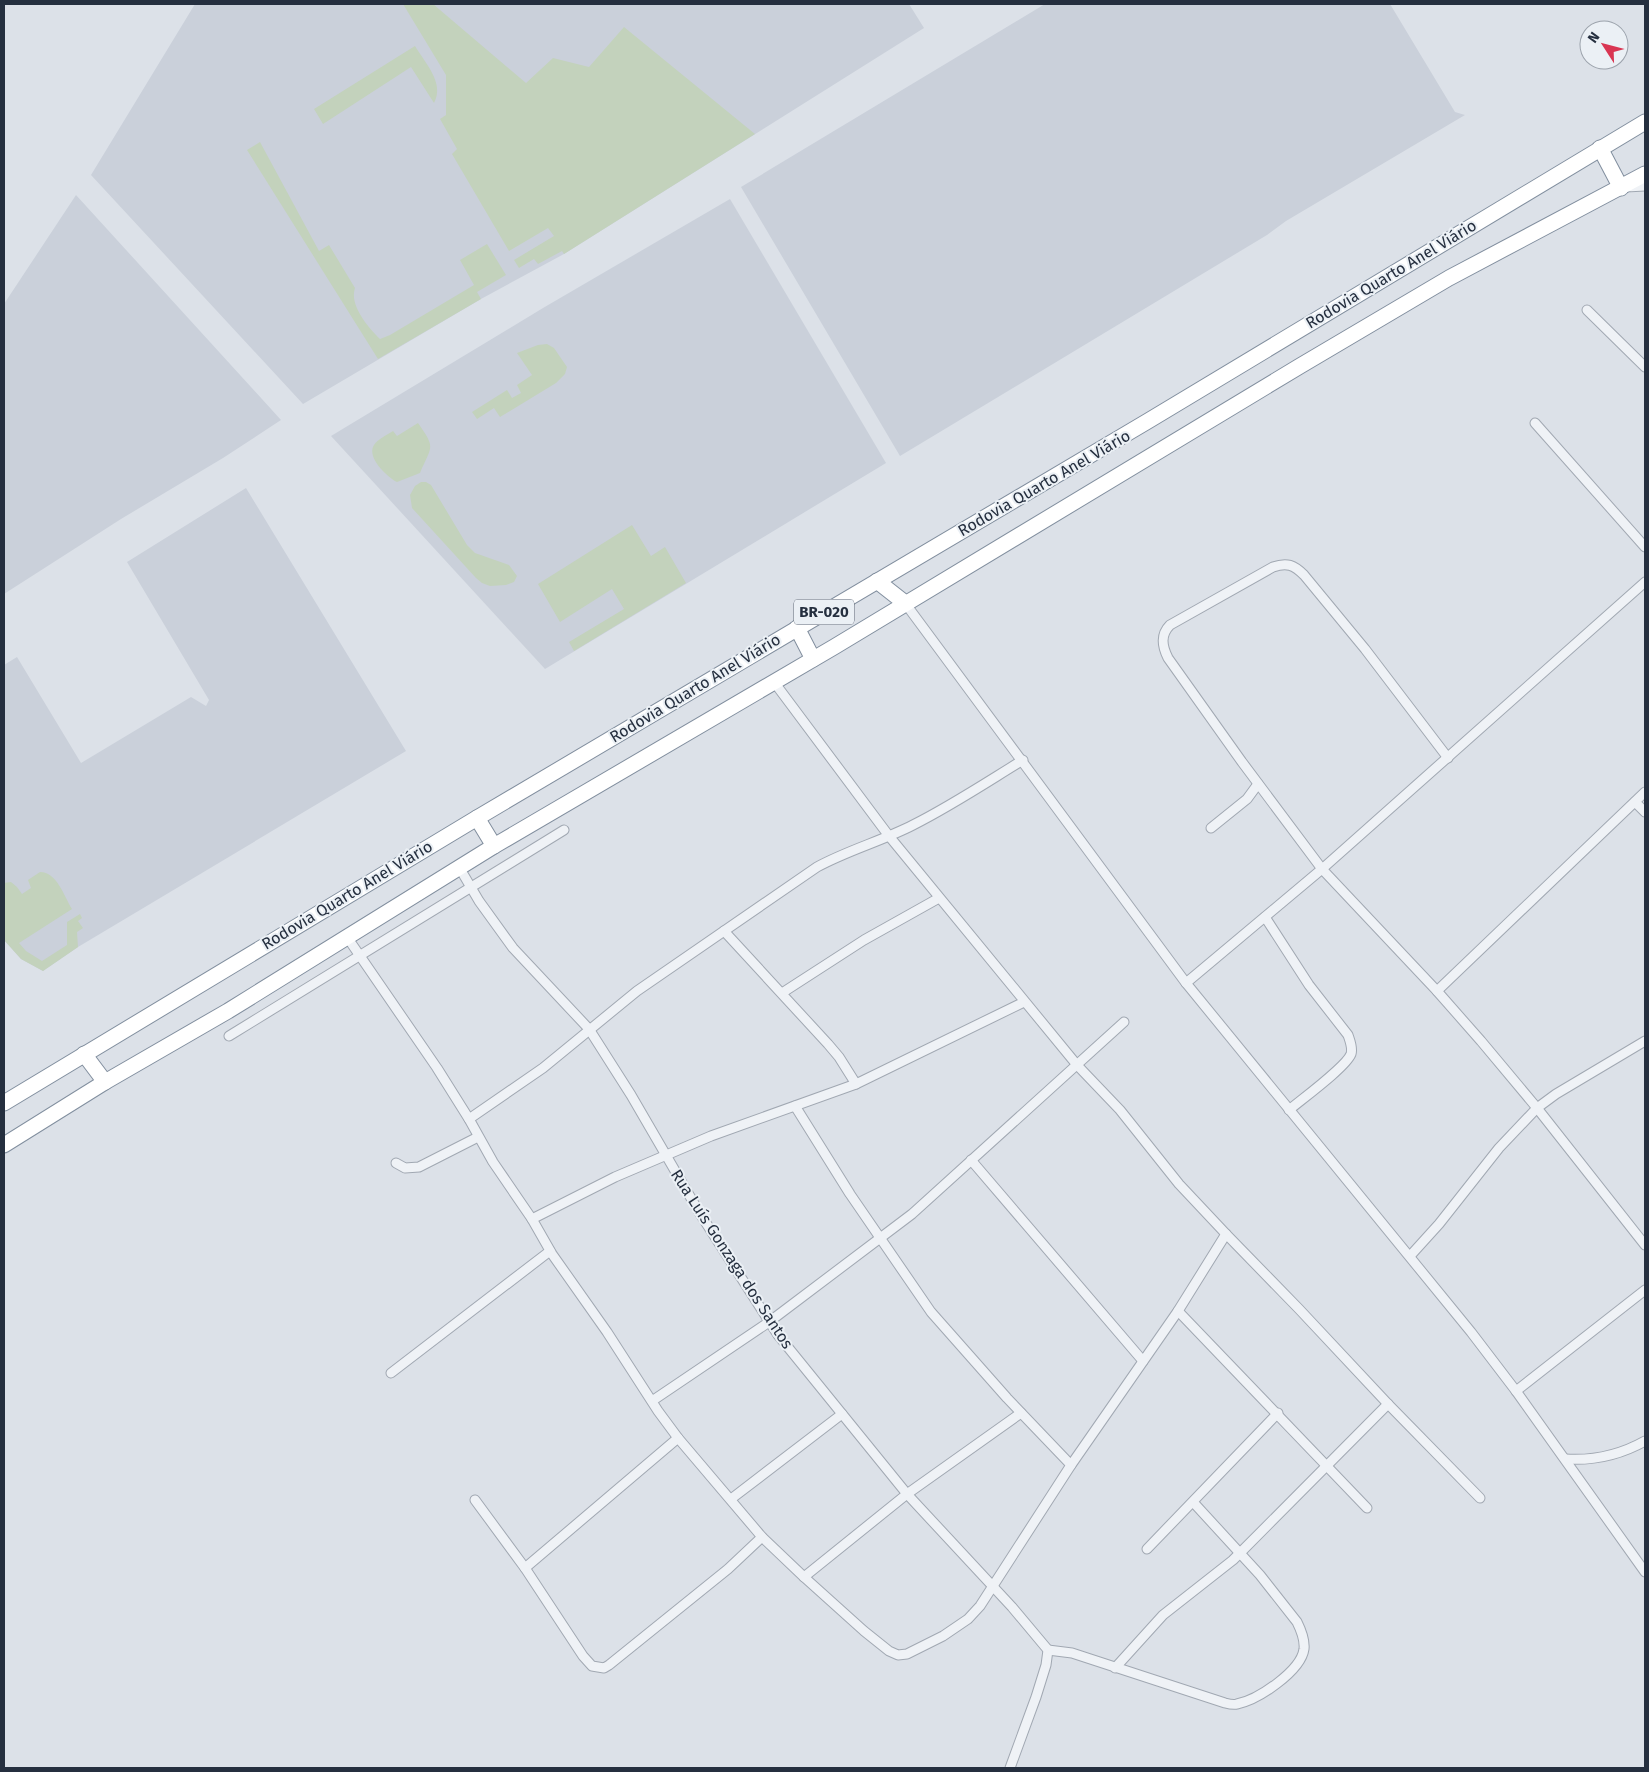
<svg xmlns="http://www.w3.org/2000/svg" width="1649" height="1772" font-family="'Fira Sans',sans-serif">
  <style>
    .built { fill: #cad0da }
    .green { fill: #c3d2bc }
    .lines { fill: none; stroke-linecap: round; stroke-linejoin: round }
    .street-casing { stroke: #a1a8b2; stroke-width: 11 }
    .highway-casing { stroke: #828f9f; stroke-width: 17 }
    .street { stroke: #eff2f6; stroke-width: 9 }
    .highway { stroke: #fff; stroke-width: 15 }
    .labels { text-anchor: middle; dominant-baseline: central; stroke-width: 4; stroke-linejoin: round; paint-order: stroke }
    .shield { fill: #ebf0f5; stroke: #606976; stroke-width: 1 }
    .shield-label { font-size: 15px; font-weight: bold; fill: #252f3f }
    .street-label { font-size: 16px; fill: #252f3f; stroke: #ebf0f5 }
  </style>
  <rect width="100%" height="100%" fill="#dce1e8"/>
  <g class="built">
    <polygon points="195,4 909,4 924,28 564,254 481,299 303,404 91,175"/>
    <polygon points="1045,4 1390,4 1455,112 1465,115 1286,221 1267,235 900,456 741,187"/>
    <polygon points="76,195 281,420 223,458 121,519 4,594 4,304"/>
    <polygon points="730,199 886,463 545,669 331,436 543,308"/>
    <polygon points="246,488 406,751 78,947 43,971 21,959 4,940 4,665 17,657 81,763 191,697 206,706 209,700 127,562"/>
  </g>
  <g class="green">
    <polygon points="403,4 433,4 526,83 553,58 589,67 624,27 755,134 564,254 562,251 538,264 534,259 519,268 514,260 554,236 548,228 509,251 452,154 457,149 440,119 446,115 446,75"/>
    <path d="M415 46C425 63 445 83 434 103L411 67 323 124 314 109Z"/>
    <path d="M260 142 319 251 329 245 355 288C349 305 368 327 380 339L390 335 474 285 460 260 487 244 506 275 477 292 481 299 378 359 247 150Z"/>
    <polygon points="547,344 554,348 567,367 565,374 556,383 500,417 494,408 477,419 472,412 507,390 512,398 521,393 517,385 532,375 517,353 538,345"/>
    <path d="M418 423C436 449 432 445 420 473L397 482C387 477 366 457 374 445 378 439 387 435 393 431L397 436Z"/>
    <polygon points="421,482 426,482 431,485 467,545 475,553 509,565 517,576 514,582 506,585 490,586 482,583 476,578 412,508 410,495 415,486"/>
    <polygon points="632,525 651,556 665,547 686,583 574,651 569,642 624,609 612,589 560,622 538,584"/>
    <path d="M40 872C57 872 64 896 72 909L19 943 26 951 42 961 67 945V922L80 914 82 918 78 921 83 928 77 932 78 947 43 971 21 959 4 940V883L11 882 17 887 22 894 31 888 28 880Z"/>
  </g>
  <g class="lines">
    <g class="street-casing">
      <g id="street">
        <polyline points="1626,187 1645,186"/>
        <polyline points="1587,310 1645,367"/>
        <polyline points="1535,423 1645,547"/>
        <polyline points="905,603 1186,983 1471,1332 1516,1391 1645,1572"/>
        <polyline points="774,682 889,836 1077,1065 1120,1110 1179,1184 1226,1234 1299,1309 1388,1404 1480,1498"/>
        <path d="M1448 758 1365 649 1304 575C1294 565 1287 562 1273 567L1170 625C1160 635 1162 646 1168 658L1242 762 1322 869 1437 991 1481 1041 1537 1108 1645 1245"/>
        <polyline points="1635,802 1645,812"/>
        <polyline points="1211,828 1247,799 1258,784"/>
        <polyline points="459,867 479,901 513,948 589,1029 631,1095 699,1212 778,1335 907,1494 1012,1607 1048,1650 1046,1665 1036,1697 1010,1768"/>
        <path d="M1265 917 1309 985 1348 1035C1350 1041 1353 1048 1351 1054 1346 1067 1302 1099 1289 1110"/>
        <polyline points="724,931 828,1044 839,1057 856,1084"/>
        <polyline points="347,937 437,1068 469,1119 493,1162 532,1219 552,1254 607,1332 658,1411 678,1438 762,1537 804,1577 864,1631 889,1651 898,1655 907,1654 943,1636 968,1619 980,1606 1071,1465 1178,1311 1226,1234"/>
        <polyline points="1186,983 1322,869 1645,582"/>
        <polyline points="1437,991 1645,792"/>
        <polyline points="782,993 864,940 939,898"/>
        <polyline points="229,1036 564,830"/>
        <polyline points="795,1106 850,1194 931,1312 1007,1398 1071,1465"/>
        <path d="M469 1119 543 1068 637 991 817 867C848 850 882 841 913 825 951 806 987 782 1023 760"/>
        <polyline points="971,1160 1143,1361"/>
        <polyline points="396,1163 405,1168 419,1167 478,1137"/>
        <polyline points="532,1219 615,1177 711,1136 856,1084 1024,1002"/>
        <polyline points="1410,1256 1439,1224 1499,1148 1537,1108 1556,1094 1645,1041"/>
        <polyline points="1178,1311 1367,1508"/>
        <polyline points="391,1373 550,1251"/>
        <polyline points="1516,1391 1645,1290"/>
        <polyline points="652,1401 769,1322 912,1214 1124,1022"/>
        <path d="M1565 1459C1594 1461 1620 1455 1645 1441"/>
        <polyline points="731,1499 842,1414"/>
        <polyline points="475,1500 525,1568 583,1656 592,1666 604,1668 609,1665 728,1569 762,1537"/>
        <polyline points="1147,1549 1278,1413"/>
        <polyline points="525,1568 678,1438"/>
        <polyline points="804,1577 907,1494 1021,1413"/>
        <path d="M1048 1650 1072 1653 1225 1703C1229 1704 1234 1705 1237 1704 1258 1700 1301 1671 1304 1649 1305 1640 1301 1630 1297 1622L1260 1575 1193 1502"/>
        <polyline points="1115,1668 1163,1615 1233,1560 1388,1404"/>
      </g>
    </g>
    <g class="highway-casing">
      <g id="highway">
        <polyline points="1600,148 1621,188"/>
        <polyline points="877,581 905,603"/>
        <polyline points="797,628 813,659"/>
        <polyline points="477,818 494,846"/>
        <polyline points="84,1054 105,1082"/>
        <polyline points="4,1103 477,818 1148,421 1645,122"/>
        <polyline points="4,1145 105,1082 228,1011 494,846 834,647 1300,366 1449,278 1645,174"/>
      </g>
    </g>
    <use href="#street" class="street"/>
    <use href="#highway" class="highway"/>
  </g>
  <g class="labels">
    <rect class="shield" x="794" y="599.5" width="60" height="25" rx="4"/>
    <g class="shield-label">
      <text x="824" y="612">BR-020</text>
    </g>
    <g class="street-label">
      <text transform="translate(1391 274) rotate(-31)">Rodovia Quarto Anel Viário</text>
      <text transform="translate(1044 483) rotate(-30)">Rodovia Quarto Anel Viário</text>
      <text transform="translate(695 688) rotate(-31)">Rodovia Quarto Anel Viário</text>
      <text transform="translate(347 895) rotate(-31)">Rodovia Quarto Anel Viário</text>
      <text transform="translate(732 1259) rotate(57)">Rua Luís Gonzaga dos Santos</text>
    </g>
  </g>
  <rect width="1649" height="1772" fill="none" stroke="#252f3f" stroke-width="10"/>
  <g transform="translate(1604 45) rotate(306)"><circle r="24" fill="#ebf0f5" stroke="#9ca3ac"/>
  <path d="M0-4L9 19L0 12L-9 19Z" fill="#d93552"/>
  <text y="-8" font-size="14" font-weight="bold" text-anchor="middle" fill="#252f3f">N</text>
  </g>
</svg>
